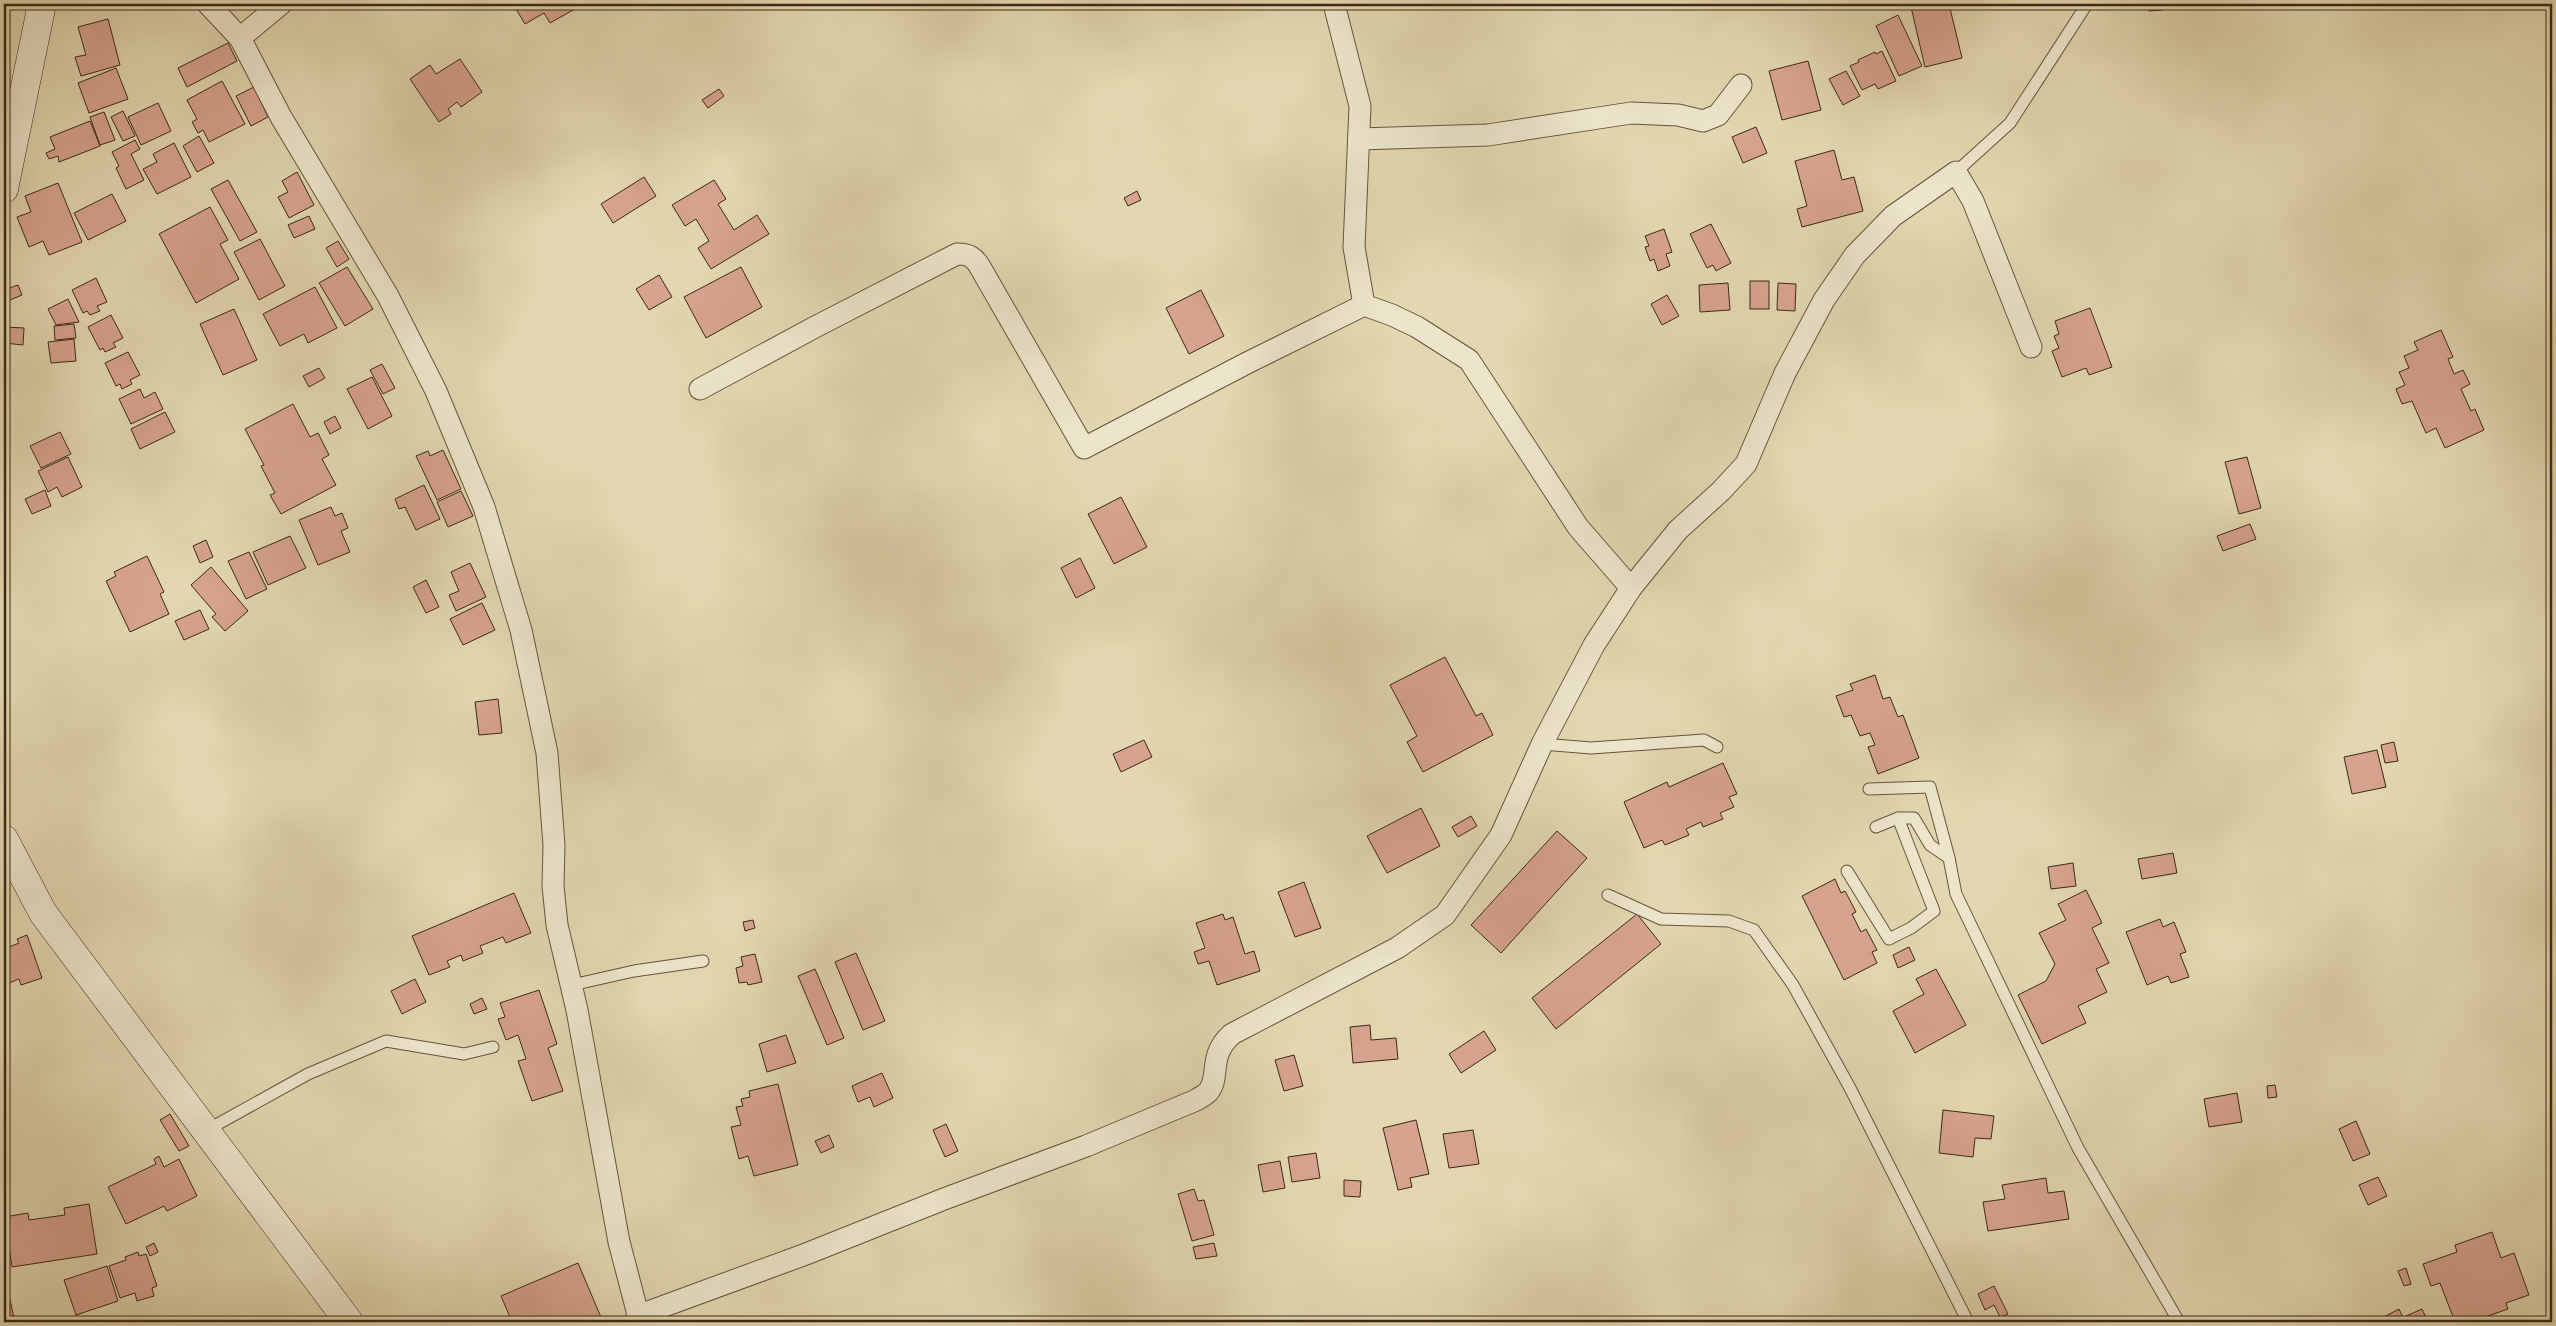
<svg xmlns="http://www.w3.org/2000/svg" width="2556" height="1326" font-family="'Libre Caslon Text',serif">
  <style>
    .building { fill: #d6a38e; stroke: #3d2816 }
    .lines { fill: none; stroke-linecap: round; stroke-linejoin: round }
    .lane-casing { stroke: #66543c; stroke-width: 13 }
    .street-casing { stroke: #66543c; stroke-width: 23 }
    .secondary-casing { stroke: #3d2816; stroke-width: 29 }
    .lane { stroke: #ece5cc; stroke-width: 11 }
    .street { stroke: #ece5cc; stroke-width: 21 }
    .secondary { stroke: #ece5cc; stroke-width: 28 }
  </style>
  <rect width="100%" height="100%" fill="#e2d7b0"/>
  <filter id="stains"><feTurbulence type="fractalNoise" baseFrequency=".004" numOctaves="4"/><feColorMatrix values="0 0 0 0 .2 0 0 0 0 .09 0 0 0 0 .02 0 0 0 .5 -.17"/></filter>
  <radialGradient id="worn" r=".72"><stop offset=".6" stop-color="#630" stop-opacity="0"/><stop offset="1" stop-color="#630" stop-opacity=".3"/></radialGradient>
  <g class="building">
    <polygon points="513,4 584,4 550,23 544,13 525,24"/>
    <polygon points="1925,4 1949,4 1962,58 1925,67 1911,7"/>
    <polygon points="2148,4 2162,4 2163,10 2149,11"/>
    <polygon points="4,14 9,39 4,40"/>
    <polygon points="1898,15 1922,66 1899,76 1876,26"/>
    <polygon points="108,19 120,65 81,76 75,57 86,55 78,27"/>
    <polygon points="228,43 237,61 187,87 178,68"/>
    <polygon points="1882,51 1896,81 1878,89 1875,84 1862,90 1850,66 1859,62 1858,60 1875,52 1876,54"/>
    <polygon points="460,59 482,92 461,107 457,102 448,109 451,114 439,122 410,79 430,65 436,74"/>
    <polygon points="1808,61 1821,110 1782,120 1769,71"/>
    <polygon points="116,68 128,99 89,113 78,83"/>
    <polygon points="1846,71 1860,96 1843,105 1829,79"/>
    <polygon points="222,81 245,124 209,142 203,130 198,133 192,122 197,119 187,100"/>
    <polygon points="254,87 268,117 251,126 236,96"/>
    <polygon points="719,89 724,96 708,108 702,100"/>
    <polygon points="158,103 171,131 141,145 128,117"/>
    <polygon points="123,111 135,136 123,141 111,117"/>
    <polygon points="104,112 115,140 100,145 90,117"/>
    <polygon points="90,121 100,146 59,162 58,156 49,159 46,153 55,149 50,137"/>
    <polygon points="1756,127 1767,153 1743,163 1732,137"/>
    <polygon points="199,136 214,163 197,172 183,146"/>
    <polygon points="135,140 140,149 131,154 144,180 126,189 116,168 119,166 112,152"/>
    <polygon points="174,143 191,177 157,194 143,169 157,162 153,154"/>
    <polygon points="1834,150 1842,180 1854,177 1863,211 1802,227 1797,209 1807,206 1795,161"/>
    <polygon points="297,172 314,205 289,218 278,197 288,192 282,181"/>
    <polygon points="644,177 656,196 613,223 601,204"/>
    <polygon points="228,180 257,232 240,241 211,189"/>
    <polygon points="714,180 726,199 718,204 734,230 757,215 769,234 711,269 698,248 709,241 696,219 685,226 672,205"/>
    <polygon points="58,183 82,242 49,255 43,241 29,247 17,217 31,212 25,196"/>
    <polygon points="1137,191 1141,200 1128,206 1124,198"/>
    <polygon points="112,194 126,221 88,240 74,213"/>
    <polygon points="210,207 228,240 220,244 239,279 196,303 159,234"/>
    <polygon points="309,216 315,229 294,238 288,225"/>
    <polygon points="1711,224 1731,263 1716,271 1713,265 1707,268 1690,234"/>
    <polygon points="1664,229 1672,252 1666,254 1670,266 1658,271 1654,259 1650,261 1645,247 1649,246 1645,236"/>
    <polygon points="260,239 285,286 259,300 234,252"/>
    <polygon points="338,241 349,259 337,267 326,248"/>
    <polygon points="347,267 373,309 345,326 319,283"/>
    <polygon points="741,267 762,307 706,338 684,297"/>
    <polygon points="659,275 672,297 649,310 636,289"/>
    <polygon points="96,278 107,302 97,306 100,311 90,315 87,311 83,313 72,290"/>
    <rect x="1750" y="281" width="19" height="28"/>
    <polygon points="1728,283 1730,310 1700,312 1699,285"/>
    <polygon points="1778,283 1796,284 1795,311 1777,310"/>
    <polygon points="18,285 22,295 5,302 4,290"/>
    <polygon points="315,287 337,328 308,343 304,334 280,346 263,314"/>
    <polygon points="1201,290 1224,336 1189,354 1166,308"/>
    <polygon points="1667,295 1679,316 1662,325 1651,304"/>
    <polygon points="68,299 79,322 56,325 48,309"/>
    <polygon points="2090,308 2112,367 2089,375 2086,368 2062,377 2052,351 2059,348 2054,336 2059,334 2055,321"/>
    <polygon points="234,309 257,360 223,375 200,324"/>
    <polygon points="111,315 123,338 113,343 116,347 105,352 103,348 100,350 88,327"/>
    <polygon points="74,324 76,338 55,340 54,326"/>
    <polygon points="4,327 24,328 23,345 4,343"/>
    <polygon points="2441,330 2453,357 2448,359 2454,374 2463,370 2470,384 2461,389 2471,411 2475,409 2484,430 2445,448 2436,428 2426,433 2412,401 2402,404 2396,389 2405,385 2399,372 2409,368 2404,356 2418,350 2414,342"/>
    <polygon points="74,339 76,361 51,363 48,342"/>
    <polygon points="128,352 140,375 130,380 132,384 122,389 120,384 116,386 105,363"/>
    <polygon points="382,364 395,388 383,394 370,370"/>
    <polygon points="319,368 325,378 309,387 303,376"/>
    <polygon points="372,377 392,416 368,429 347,389"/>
    <polygon points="140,389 144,398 155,392 163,409 131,424 119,399"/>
    <polygon points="293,404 310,437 318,433 329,455 322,459 336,485 281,514 270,495 275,493 261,466 264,465 245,429"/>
    <polygon points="165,412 175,432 140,449 131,429"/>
    <polygon points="335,416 341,428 330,434 324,422"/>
    <polygon points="60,432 71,454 41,468 30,446"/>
    <polygon points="443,450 461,489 437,500 416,456 428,451 430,456"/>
    <polygon points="68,457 82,487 62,497 57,487 48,492 38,471"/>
    <polygon points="2247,457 2261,508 2239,514 2225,462"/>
    <polygon points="424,485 440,519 416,530 405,507 399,509 395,499"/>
    <polygon points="45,490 51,506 32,514 25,499"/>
    <polygon points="461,491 473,516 448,527 437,502"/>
    <polygon points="1121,497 1147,547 1114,564 1088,514"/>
    <polygon points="331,507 335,516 342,513 348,528 341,531 350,552 318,565 299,520"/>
    <polygon points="2250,524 2256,539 2223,551 2217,536"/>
    <polygon points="290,536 306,568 268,585 253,552"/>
    <polygon points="206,540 213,557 200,563 193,546"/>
    <polygon points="249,552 267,589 246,599 228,561"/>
    <polygon points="147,556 164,592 160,594 169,614 130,632 106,581 116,576 114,572"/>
    <polygon points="1080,558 1095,588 1076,598 1061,568"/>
    <polygon points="470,563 486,597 456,611 449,595 459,591 451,572"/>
    <polygon points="211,567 248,611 225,631 212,617 216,614 191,585"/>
    <polygon points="426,580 439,607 426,613 413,587"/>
    <polygon points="482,603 495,630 463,645 450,619"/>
    <polygon points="200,610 209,629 184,640 175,621"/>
    <polygon points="1445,657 1476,716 1482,713 1493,735 1423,772 1407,742 1417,736 1390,685"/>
    <polygon points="1875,675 1883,699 1890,697 1898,717 1903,715 1919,758 1878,774 1868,747 1875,745 1870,733 1860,736 1851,715 1844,717 1836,696 1853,690 1850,684"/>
    <polygon points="498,699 502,733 479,735 475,702"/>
    <polygon points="1144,740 1152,757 1121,772 1113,754"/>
    <polygon points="2394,742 2398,761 2385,763 2381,745"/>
    <polygon points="2377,750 2386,787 2352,794 2344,757"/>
    <polygon points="1723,763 1737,794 1729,797 1734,807 1720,813 1723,819 1703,827 1701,822 1686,829 1689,835 1665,845 1662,840 1644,848 1624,802 1667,782 1669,787"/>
    <polygon points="1421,808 1440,846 1387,873 1367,836"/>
    <polygon points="1471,816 1477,826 1458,837 1452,827"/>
    <polygon points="1557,831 1587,858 1501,953 1471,925"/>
    <polygon points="2173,853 2177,873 2142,879 2138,859"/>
    <polygon points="2073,863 2076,886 2051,889 2048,867"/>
    <polygon points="1835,879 1841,893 1845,891 1856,912 1852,914 1861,932 1866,929 1877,950 1872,952 1877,963 1844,980 1802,896"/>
    <polygon points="1304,882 1321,928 1295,937 1278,892"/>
    <polygon points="2086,890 2102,923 2092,928 2109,963 2096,969 2107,992 2078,1006 2086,1023 2042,1044 2018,995 2046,981 2055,964 2039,933 2066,920 2058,904"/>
    <polygon points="514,893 531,933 506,943 503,937 480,946 483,953 463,961 461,955 447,961 450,967 429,975 412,936"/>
    <polygon points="1223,914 1225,920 1233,917 1245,954 1254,951 1260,971 1217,985 1209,961 1198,964 1194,952 1205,948 1196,923"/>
    <polygon points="1637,914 1661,944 1556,1029 1532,998"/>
    <polygon points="2160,919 2163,927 2174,922 2186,952 2180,954 2189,977 2171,983 2168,976 2147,985 2126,932"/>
    <polygon points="753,920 755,928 745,931 743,922"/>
    <polygon points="27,935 42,978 21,985 19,979 4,985 4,949 19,943 17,939"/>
    <polygon points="1909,947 1915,960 1898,968 1893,955"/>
    <polygon points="856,953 885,1021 863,1030 835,962"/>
    <polygon points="755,954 762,982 748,985 747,982 739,983 736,968 743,966 741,957"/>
    <polygon points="815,969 844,1038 827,1045 798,976"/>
    <polygon points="1936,969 1966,1025 1915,1053 1893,1011 1924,994 1916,979"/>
    <polygon points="415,979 426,1002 402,1014 391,991"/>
    <polygon points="539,990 557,1044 548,1048 563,1091 532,1101 518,1061 526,1059 518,1035 506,1040 498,1019 505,1017 500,1003"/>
    <polygon points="482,998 487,1009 474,1014 470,1004"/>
    <polygon points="1370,1025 1371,1040 1396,1038 1398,1059 1353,1063 1350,1027"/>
    <polygon points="1484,1031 1496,1050 1461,1073 1449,1054"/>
    <polygon points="786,1035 796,1063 767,1072 759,1044"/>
    <polygon points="1294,1055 1303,1086 1284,1091 1275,1060"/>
    <polygon points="882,1073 893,1098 874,1107 870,1097 858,1102 852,1086"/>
    <polygon points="778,1084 798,1165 754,1176 748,1156 739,1159 731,1127 741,1125 736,1107 743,1106 741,1099 750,1097 749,1091"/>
    <polygon points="2275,1085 2277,1097 2268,1098 2267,1086"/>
    <polygon points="2237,1093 2242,1122 2209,1127 2204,1099"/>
    <polygon points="1943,1110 1994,1116 1991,1139 1975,1138 1973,1157 1939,1153"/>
    <polygon points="170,1114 189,1146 179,1151 160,1120"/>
    <polygon points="1416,1120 1429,1174 1410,1178 1412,1187 1398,1190 1383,1128"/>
    <polygon points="2356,1121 2370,1154 2353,1161 2339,1129"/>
    <polygon points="946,1124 958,1151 945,1157 933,1130"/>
    <polygon points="1473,1130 1479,1164 1449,1168 1443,1134"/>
    <polygon points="829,1135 834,1147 821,1153 815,1141"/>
    <polygon points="1316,1153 1320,1178 1292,1182 1288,1157"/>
    <polygon points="159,1156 164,1167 179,1159 197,1196 167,1211 164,1206 126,1224 108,1187 156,1164 154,1159"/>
    <polygon points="1280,1161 1285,1188 1263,1192 1258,1165"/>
    <polygon points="2378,1177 2387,1196 2368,1205 2359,1185"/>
    <polygon points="2046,1178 2048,1193 2064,1191 2069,1219 1988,1231 1983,1202 2005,1199 2002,1185"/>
    <polygon points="1344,1180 1361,1181 1360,1197 1344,1196"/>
    <polygon points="1194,1189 1198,1201 1204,1200 1214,1235 1192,1241 1178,1194"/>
    <polygon points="89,1204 97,1254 12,1267 4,1217 28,1213 29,1220 65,1215 64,1208"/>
    <polygon points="2492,1232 2501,1258 2514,1253 2529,1295 2506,1303 2508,1309 2471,1322 2455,1322 2440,1283 2431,1286 2423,1264 2457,1252 2455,1245"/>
    <polygon points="154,1243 158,1252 150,1256 146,1247"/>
    <polygon points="1214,1243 1217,1256 1196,1259 1193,1247"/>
    <polygon points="138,1252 139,1256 146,1254 157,1286 152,1288 154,1296 137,1301 135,1293 120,1298 109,1266 126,1260 125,1257"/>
    <polygon points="578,1263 603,1322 512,1322 501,1296"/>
    <polygon points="107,1266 118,1301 76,1315 64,1280"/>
    <polygon points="2406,1268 2411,1284 2404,1286 2398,1271"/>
    <polygon points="1994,1286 2008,1314 2000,1317 1994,1305 1985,1310 1978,1294"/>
    <polygon points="10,1300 15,1322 4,1322 4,1302"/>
    <polygon points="2399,1309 2405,1322 2384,1322 2382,1318"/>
    <polygon points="2422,1309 2428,1322 2409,1322 2406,1316"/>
    <polygon points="2009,1317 2012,1322 1999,1322"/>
  </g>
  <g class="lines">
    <g class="lane-casing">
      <g id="lane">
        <polyline points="1956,172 2010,123 2087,4"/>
        <polyline points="1542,744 1591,748 1704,740 1717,747"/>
        <polyline points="1869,789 1930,787 1949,858"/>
        <polyline points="1876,827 1898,818 1914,818 1930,845 1949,858 1956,894 2078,1148 2179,1322"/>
        <polyline points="1847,871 1889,939 1911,928 1934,911 1898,818"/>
        <polyline points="1608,895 1661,919 1729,921 1754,930 1793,985 1850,1088 1968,1322"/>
        <polyline points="572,985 634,971 703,961"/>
        <polyline points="207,1130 308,1074 386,1041 464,1054 493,1047"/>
      </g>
    </g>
    <g class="street-casing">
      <g id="street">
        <polyline points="208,4 240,38 281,117 388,296 436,391 484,507 521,630 547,753 554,845 553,886 557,925 577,1010 619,1242 640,1322"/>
        <polyline points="1334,4 1360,106 1354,247 1364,305 1392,315 1417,327 1469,360 1578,527 1631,588"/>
        <polyline points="240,38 281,4"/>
        <polyline points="1359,139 1488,135 1631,113 1678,115 1703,121 1718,115 1741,85"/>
        <path d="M700 389 815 327 957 254C969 254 974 257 980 267L1084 448 1247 363 1364 305"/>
        <path d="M637 1316 806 1254 944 1199 1086 1146 1194 1101C1198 1099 1204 1096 1208 1092 1221 1077 1207 1056 1232 1034L1397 948 1445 915 1501 835 1542 744 1594 645 1631 588 1678 530 1721 491 1746 464 1785 373 1824 300 1855 255 1893 216 1956 172 1973 201 2031 347"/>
      </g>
    </g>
    <g class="secondary-casing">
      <g id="secondary">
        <polyline points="4,189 42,4"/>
        <polyline points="4,839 43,913 349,1322"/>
      </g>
    </g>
    <use href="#lane" class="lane"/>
    <use href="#street" class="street"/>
    <use href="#secondary" class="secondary"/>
  </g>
  <rect width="2556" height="1326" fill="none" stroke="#e2d7b0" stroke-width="20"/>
  <rect x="5" y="5" width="2546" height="1316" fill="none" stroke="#3d2816" stroke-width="2.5"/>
  <rect x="10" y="10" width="2536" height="1306" fill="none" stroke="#3d2816"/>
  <rect width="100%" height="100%" filter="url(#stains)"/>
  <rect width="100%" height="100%" fill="url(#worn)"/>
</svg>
